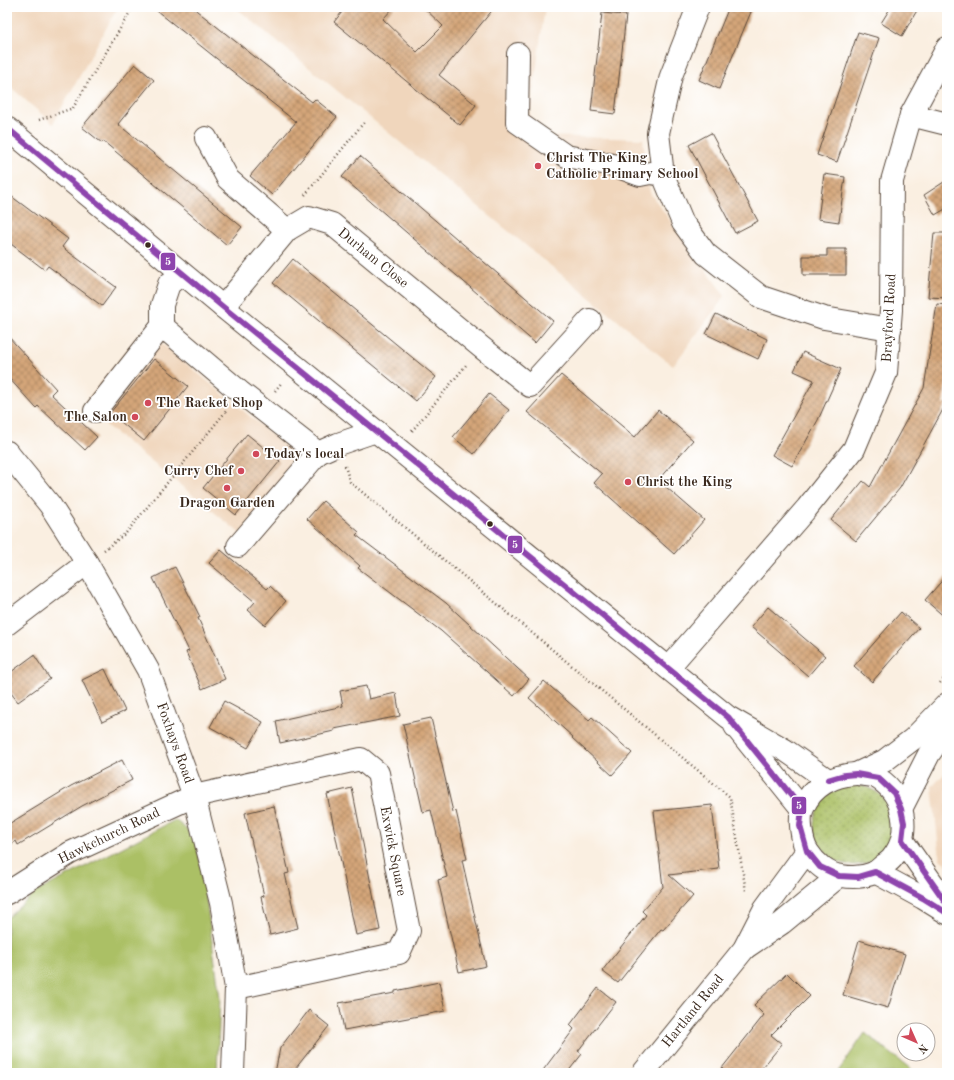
<svg xmlns="http://www.w3.org/2000/svg" width="954" height="1080" viewBox="0 0 954 1080" font-family="'Old Standard TT',serif">
	<style>
		.built { fill: #f0d6bc }
		.grass { fill: url(#grass-dots); stroke: #737542 }
		.park { fill: #abc065; stroke: #737542 }
		.building { fill: url(#building-cross-hatch) }
		.lines { fill: none; stroke-linecap: round; stroke-linejoin: round }
		.minor-casing { stroke: #58483b; stroke-width: 24 }
		.path { stroke: #58483b; stroke-width: 2.5; stroke-dasharray: 1 3; stroke-linecap: butt }
		.minor { stroke: #fff; stroke-width: 22 }
		.bus-1-casing { stroke: #fff; stroke-width: 9 }
		.bus-1 { stroke: #8e44ad; stroke-width: 6 }
		.poi-dot { fill: #d1495b; stroke: #fff; stroke-width: 1.5 }
		.bus-dot { fill: #3b2a1e; stroke: #fff; stroke-width: 1.5 }
		.labels { text-anchor: middle; dominant-baseline: central; stroke-width: 3.5; stroke-linejoin: round; paint-order: stroke }
		.poi-label { font-size: 14px; font-weight: bold; fill: #3b2a1e; stroke: #fff; text-anchor: start }
		.street-label { font-size: 14px; fill: #3b2a1e; stroke: #fff }
		.line-badge { stroke: #fff; stroke-width: 1.5 }
		.badge-label { font-size: 11px; text-anchor: middle; font-weight: bold; fill: #fff }
	</style>
	<defs>
		<pattern id="grass-dots" width="8" height="8" patternUnits="userSpaceOnUse"><rect width="8" height="8" fill="#abc065"/><path d="M2 2h.1M6 6h.1" fill="none" stroke="#8c9c53" stroke-width="1.8" stroke-linecap="round"/></pattern>
		<pattern id="building-cross-hatch" width="8" height="8" patternUnits="userSpaceOnUse"><rect width="8" height="8" fill="#d4a679"/><path d="M0 0l8 8M0 8l8-8" fill="none" stroke="#ad8763"/></pattern>
	</defs>
	<rect width="100%" height="100%" fill="#fff"/>
	<filter id="ink" filterUnits="userSpaceOnUse"><feTurbulence type="fractalNoise" baseFrequency=".025" numOctaves="2"/><feDisplacementMap in="SourceGraphic" scale="8" xChannelSelector="R" yChannelSelector="G"/><feConvolveMatrix kernelMatrix="1 2 1 2 8 2 1 2 1" color-interpolation-filters="sRGB"/></filter>
	<filter id="wash" filterUnits="userSpaceOnUse"><feTurbulence type="fractalNoise" baseFrequency=".012" numOctaves="4" result="noise"/><feDisplacementMap in="SourceGraphic" scale="16" xChannelSelector="R" yChannelSelector="G"/><feGaussianBlur stdDeviation="0.9" result="paint"/><feColorMatrix in="noise" values="0 0 0 0 0 0 0 0 0 0 0 0 0 0 0 0 0 1.4 0 .05"/><feComposite in="paint" operator="in"/></filter>
	<g filter="url(#wash)">
		<rect width="100%" height="100%" fill="#faefe1"/>
		<!-- built -->
		<g class="built">
			<path d="M 7,7 L 118,7 L 53,124 L 7,84 Z"/>
			<path d="M 235,7 L 545,7 L 529,120 L 545,136 L 643,139 L 650,193 L 725,296 L 673,366 Z"/>
			<path d="M 144,329 L 314,469 L 251,542 L 82,406 Z"/>
			<path d="M 947,771 L 947,865 L 940,859 L 932,787 Z"/>
		</g>
		<!-- grass -->
		<circle class="grass" cx="854" cy="825" r="40"/>
		<!-- park -->
		<g class="park">
			<path d="M 175,820 L 194,835 L 202,870 L 220,998 L 217,1073 L 7,1073 L 7,918 L 36,892 Z"/>
			<path d="M 865,1033 L 916,1073 L 837,1073 Z"/>
		</g>
		<g id="blocks">
			<!-- building -->
			<g class="building">
				<path d="M 152,7 L 192,7 L 312,102 L 315,99 L 337,117 L 272,195 L 250,176 L 296,122 Z"/>
				<path d="M 346,7 L 394,7 L 383,19 L 417,52 L 443,26 L 423,7 L 495,7 L 439,75 L 476,105 L 460,125 L 334,22 Z"/>
				<path d="M 729,7 L 753,7 L 719,89 L 699,80 Z"/>
				<path d="M 891,7 L 919,7 L 902,36 L 881,23 Z"/>
				<path d="M 602,13 L 626,15 L 615,114 L 591,111 Z"/>
				<path d="M 858,32 L 879,38 L 837,162 L 817,155 Z"/>
				<path d="M 135,64 L 154,80 L 118,124 L 242,227 L 227,245 L 103,141 L 102,143 L 82,127 Z"/>
				<path d="M 711,133 L 758,221 L 735,233 L 689,145 Z"/>
				<path d="M 360,156 L 553,321 L 535,343 L 342,177 Z"/>
				<path d="M 824,174 L 845,177 L 839,222 L 818,219 Z"/>
				<path d="M 947,180 L 947,208 L 935,215 L 924,195 Z"/>
				<path d="M 7,193 L 68,239 L 62,247 L 116,287 L 102,306 L 48,266 L 45,270 L 7,241 Z"/>
				<path d="M 934,233 L 947,233 L 947,298 L 928,297 Z"/>
				<path d="M 827,249 L 846,249 L 846,275 L 803,275 L 803,256 L 827,256 Z"/>
				<path d="M 293,259 L 436,377 L 416,401 L 273,283 Z"/>
				<path d="M 937,304 L 947,305 L 947,380 L 943,403 L 946,404 L 900,488 L 856,541 L 831,520 L 863,481 L 870,487 L 924,388 Z"/>
				<path d="M 716,314 L 767,339 L 758,359 L 706,334 Z"/>
				<path d="M 7,335 L 56,389 L 51,394 L 97,437 L 85,450 L 38,406 L 36,408 L 7,376 Z"/>
				<path d="M 803,352 L 841,369 L 818,420 L 792,466 L 772,455 L 814,380 L 794,371 Z"/>
				<path d="M 154,359 L 188,386 L 144,441 L 110,413 Z"/>
				<path d="M 561,375 L 635,437 L 658,410 L 693,440 L 658,480 L 704,520 L 674,554 L 594,483 L 602,474 L 527,412 Z"/>
				<path d="M 489,394 L 509,410 L 474,454 L 453,437 Z"/>
				<path d="M 247,434 L 280,461 L 236,515 L 203,488 Z"/>
				<path d="M 323,501 L 359,532 L 356,535 L 446,603 L 529,679 L 514,696 L 441,631 L 358,568 L 360,566 L 307,519 Z"/>
				<path d="M 221,550 L 267,589 L 270,586 L 286,601 L 265,625 L 248,610 L 255,602 L 209,563 Z"/>
				<path d="M 175,567 L 200,617 L 198,618 L 225,679 L 202,689 L 186,652 L 189,651 L 153,578 Z"/>
				<path d="M 947,575 L 947,619 L 925,600 Z"/>
				<path d="M 768,607 L 825,656 L 808,676 L 751,627 Z"/>
				<path d="M 901,612 L 919,628 L 872,682 L 854,666 Z"/>
				<path d="M 34,655 L 50,679 L 18,702 L 7,688 L 7,675 Z"/>
				<path d="M 105,669 L 125,711 L 102,722 L 82,680 Z"/>
				<path d="M 544,681 L 589,720 L 592,717 L 632,753 L 612,775 L 572,738 L 573,737 L 529,698 Z"/>
				<path d="M 366,686 L 369,699 L 396,693 L 400,716 L 334,729 L 334,731 L 280,743 L 276,721 L 343,706 L 340,691 Z"/>
				<path d="M 224,701 L 263,722 L 248,748 L 210,727 Z"/>
				<path d="M 431,718 L 453,812 L 456,811 L 467,859 L 462,860 L 486,966 L 459,972 L 438,880 L 447,877 L 431,810 L 423,812 L 403,724 Z"/>
				<path d="M 122,760 L 132,780 L 82,806 L 18,845 L 16,841 L 7,848 L 7,825 L 71,786 Z"/>
				<path d="M 352,788 L 380,930 L 356,935 L 327,794 Z"/>
				<path d="M 712,805 L 719,869 L 669,875 L 693,896 L 663,930 L 661,929 L 618,983 L 602,971 L 646,915 L 642,911 L 663,887 L 654,811 Z"/>
				<path d="M 274,806 L 289,873 L 285,874 L 298,928 L 270,935 L 261,897 L 264,896 L 245,813 Z"/>
				<path d="M 859,940 L 905,954 L 888,1008 L 843,995 Z"/>
				<path d="M 787,973 L 810,996 L 771,1035 L 782,1044 L 758,1073 L 718,1073 L 764,1015 L 754,1005 Z"/>
				<path d="M 439,982 L 445,1011 L 344,1030 L 339,1003 L 395,993 L 395,991 Z"/>
				<path d="M 598,988 L 616,1002 L 578,1051 L 582,1054 L 567,1073 L 541,1073 L 574,1029 L 570,1025 Z"/>
				<path d="M 309,1010 L 329,1026 L 292,1073 L 275,1073 L 280,1048 Z"/>
			</g>
		</g>
	</g>
	<g filter="url(#ink)">
		<use href="#blocks" fill-opacity="0" stroke="#58483b" stroke-width="1"/>
		<g class="lines">
			<defs>
				<g id="minor">
					<path d="M 698,7 L 671,76 L 658,133 L 663,175 L 683,223 L 706,254 L 761,297 L 824,318 L 890,329"/>
					<path d="M 518,54 L 517,122 L 566,156 L 613,165 L 640,175 L 650,173 L 663,175"/>
					<path d="M 911,115 L 947,124"/>
					<path d="M 7,128 L 223,307 L 728,717 L 785,750 L 828,780"/>
					<path d="M 206,138 L 228,179 L 287,230"/>
					<path d="M 223,307 L 287,230 L 309,217 L 332,224 L 481,347 L 530,386 L 590,320"/>
					<path d="M 162,326 L 240,392 L 318,453 L 338,444 L 376,431"/>
					<path d="M 95,411 L 162,326 L 162,305 L 169,284 L 182,274"/>
					<path d="M 7,452 L 50,505 L 87,563 L 148,670 L 194,796 L 221,903 L 236,988 L 233,1073"/>
					<path d="M 238,546 L 318,453"/>
					<path d="M 7,624 L 87,563"/>
					<path d="M 668,668 L 807,508 L 854,449 L 886,373 L 891,310 L 892,181 L 911,115 L 947,48"/>
					<path d="M 735,726 L 802,809"/>
					<path d="M 856,774 C 862,775 874,775 879,779 C 904,795 912,833 893,857 C 891,860 887,863 884,865 C 881,867 878,871 874,873 C 864,877 853,878 842,876 C 828,875 815,863 808,852 C 802,843 798,818 803,808 C 812,786 833,775 856,774 Z"/>
					<path d="M 856,774 L 884,761 L 913,739 L 947,704"/>
					<path d="M 901,809 L 929,754 L 947,728"/>
					<path d="M 902,840 L 947,904"/>
					<path d="M 875,872 L 923,898 L 947,913"/>
					<path d="M 7,893 L 70,853 L 194,796 L 361,759 L 378,773 L 409,931 L 399,953 L 236,988"/>
					<path d="M 745,948 L 782,923 L 839,876"/>
					<path d="M 643,1073 L 744,949 L 765,908 L 807,851"/>
				</g>
			</defs>
			<!-- minor casing -->
			<use href="#minor" class="minor-casing"/>
			<!-- path -->
			<g class="path">
				<path d="M 39,120 L 73,108 L 133,7"/>
				<path d="M 305,195 L 365,121"/>
				<path d="M 275,391 L 282,382"/>
				<path d="M 412,431 L 467,364"/>
				<path d="M 345,466 L 350,482 L 730,797 L 746,891"/>
				<path d="M 104,550 L 126,533 L 227,410"/>
				<path d="M 940,683 L 947,675"/>
			</g>
			<!-- minor -->
			<use href="#minor" class="minor"/>
			<defs>
				<g id="bus-1">
					<path d="M 7,128 L 223,307 L 728,717 L 802,809 L 800,826 L 807,851 L 820,867 L 839,876 L 858,877 L 875,872 L 923,898 L 947,913"/>
					<path d="M 828,780 L 845,775 L 856,774 L 878,778 L 894,793 L 901,809 L 904,823 L 902,840 L 947,904"/>
				</g>
			</defs>
			<!-- bus-1 casing -->
			<use href="#bus-1" class="bus-1-casing"/>
			<!-- bus-1 -->
			<use href="#bus-1" class="bus-1"/>
		</g>
	</g>
	<!-- markers -->
	<g class="poi-dot">
		<circle cx="538" cy="166" r="4"/>
		<circle cx="148" cy="403" r="4"/>
		<circle cx="135" cy="417" r="4"/>
		<circle cx="256" cy="454" r="4"/>
		<circle cx="241" cy="471" r="4"/>
		<circle cx="628" cy="482" r="4"/>
		<circle cx="227" cy="488" r="4"/>
	</g>
	<g class="bus-dot">
		<circle cx="148" cy="245" r="3.5"/>
		<circle cx="490" cy="524" r="3.5"/>
	</g>
	<g class="labels">
		<!-- poi labels -->
		<g class="poi-label">
			<text x="546" y="158">Christ The King<tspan x="546" dy="16">Catholic Primary School</tspan></text>
			<text x="156" y="403">The Racket Shop</text>
			<text x="127" y="417" text-anchor="end">The Salon</text>
			<text x="264" y="454">Today's local</text>
			<text x="233" y="471" text-anchor="end">Curry Chef</text>
			<text x="636" y="482">Christ the King</text>
			<text x="227" y="503" text-anchor="middle">Dragon Garden</text>
		</g>
		<!-- street labels -->
		<g class="street-label">
			<text transform="translate(373 258) rotate(39)">Durham Close</text>
			<text transform="translate(889 318) rotate(-87)">Brayford Road</text>
			<text transform="translate(175 743) rotate(70)">Foxhays Road</text>
			<text transform="translate(109 836) rotate(-26)">Hawkchurch Road</text>
			<text transform="translate(393 851) rotate(79)">Exwick Square</text>
			<text transform="translate(693 1011) rotate(-51)">Hartland Road</text>
		</g>
	</g>
	<g class="line-badge">
		<rect x="160" y="252" width="16" height="19" rx="4" fill="#8e44ad"/>
		<rect x="507" y="535" width="16" height="19" rx="4" fill="#8e44ad"/>
		<rect x="791" y="796" width="16" height="19" rx="4" fill="#8e44ad"/>
	</g>
	<g class="badge-label">
		<text x="168" y="265">5</text>
		<text x="515" y="548">5</text>
		<text x="799" y="809">5</text>
	</g>
	<!-- margin -->
	<rect width="954" height="1080" fill="none" stroke="#fff" stroke-width="24"/>
	<!-- north arrow -->
	<g transform="translate(916 1042) rotate(135)"><circle r="19" fill="#ffffff" stroke="#b1aaa5"/>
	<path d="M0-3L7 15L0 10L-7 15Z" fill="#d1495b"/>
	<text y="-6" font-size="11" font-weight="bold" text-anchor="middle" fill="#3b2a1e">N</text>
	</g>
</svg>
